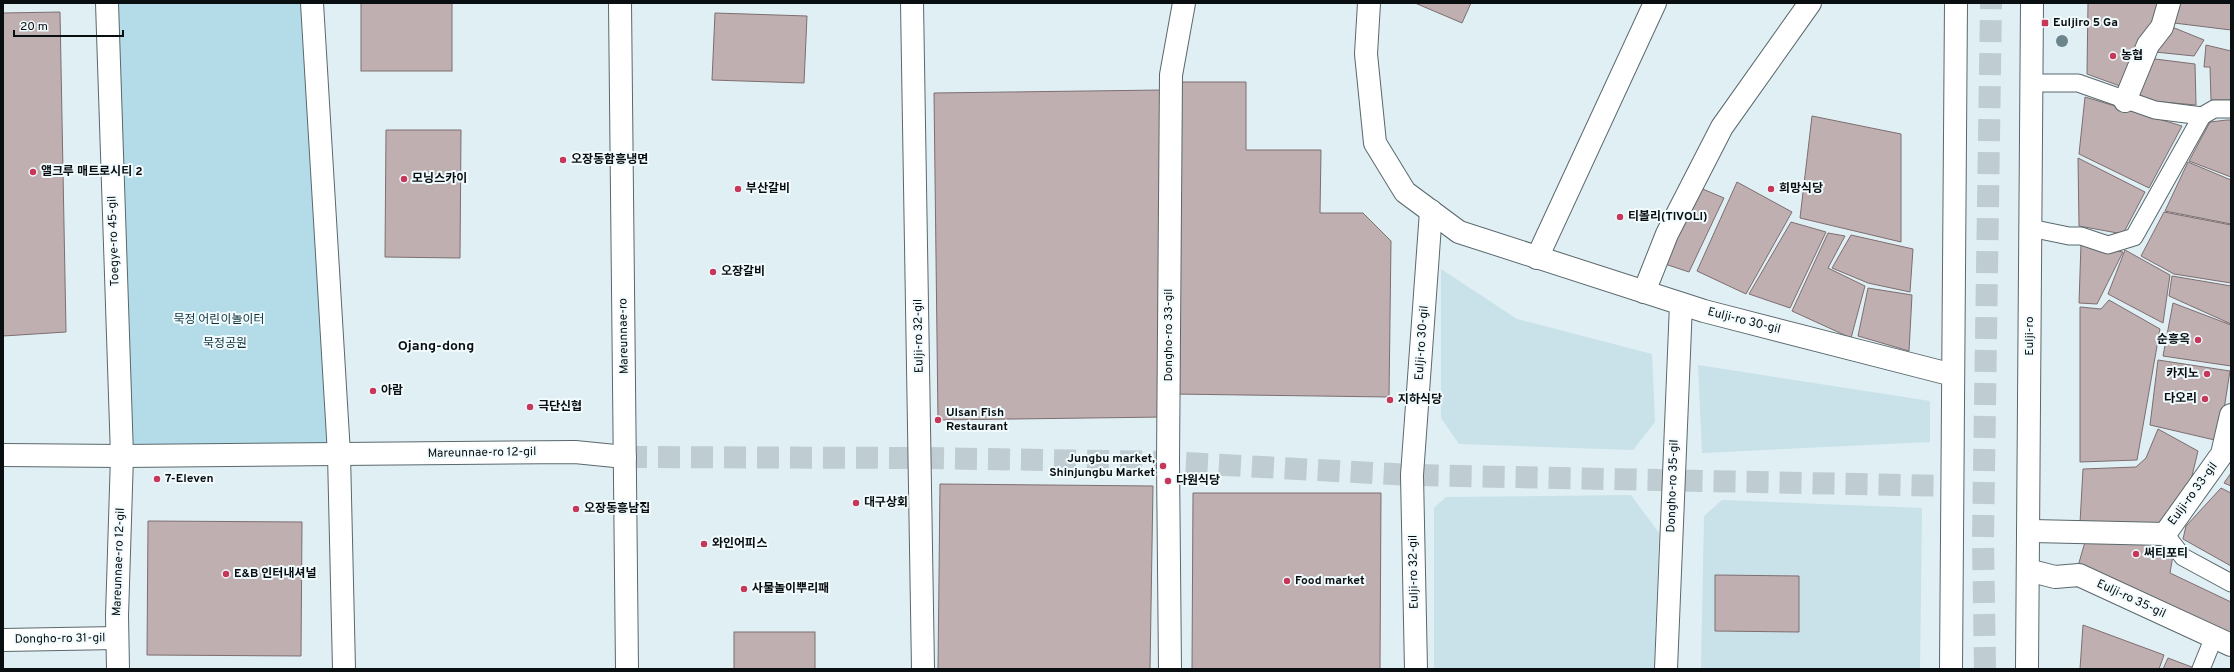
<svg xmlns="http://www.w3.org/2000/svg" width="2234" height="672" viewBox="0 0 2234 672" font-family="Overpass,'Noto Sans KR',sans-serif">
	<style>
		.built { fill: #c9e1e8 }
		.green { fill: #b3dce8 }
		.building { fill: #bfafb0; stroke: #7d6e70 }
		.lines { fill: none; stroke-linecap: round; stroke-linejoin: round }
		.street-tunnel { stroke: #bfcdd2; stroke-width: 22; stroke-dasharray: 22 11; stroke-linecap: butt }
		.lane-casing { stroke: #5a686c; stroke-width: 19 }
		.street-casing { stroke: #5a686c; stroke-width: 24 }
		.secondary-casing { stroke: #5a686c; stroke-width: 24 }
		.primary-casing { stroke: #5a686c; stroke-width: 24 }
		.lane { stroke: #fff; stroke-width: 17 }
		.street { stroke: #fff; stroke-width: 22 }
		.secondary { stroke: #fff; stroke-width: 22 }
		.primary { stroke: #fff; stroke-width: 22 }
		.tree { fill: #6c858d }
		.poi-dot { fill: #c63759; stroke: #f1fbfe; stroke-width: 1.5 }
		.labels { text-anchor: middle; dominant-baseline: central; stroke-width: 4; stroke-linejoin: round; paint-order: stroke }
		.poi-label { font-size: 12px; font-weight: bold; fill: #090e10; stroke: #f1fbfe; text-anchor: start }
		.street-label { font-size: 12px; fill: #090e10; stroke: #f1fbfe }
		.park-label { font-size: 12px; fill: #0d2f38; stroke: #f1fbfe }
		.quarter-label { font-size: 14px; font-weight: bold; fill: #090e10; stroke: #f1fbfe }
	</style>
	<rect width="100%" height="100%" fill="#dfeff4"/>
	<!-- built -->
	<g class="built">
		<path d="M 1441,269 L 1517,319 L 1652,354 L 1655,422 L 1633,450 L 1459,444 L 1441,418 Z"/>
		<path d="M 1698,365 L 1930,401 L 1930,442 L 1702,453 Z"/>
		<path d="M 1631,495 L 1659,533 L 1654,669 L 1434,669 L 1434,508 L 1446,497 Z"/>
		<path d="M 1722,500 L 1922,508 L 1920,669 L 1701,669 L 1704,516 Z"/>
	</g>
	<!-- green -->
	<path class="green" d="M 117,3 L 301,3 L 328,447 L 132,447 Z"/>
	<!-- building -->
	<g class="building">
		<rect x="361" y="3" width="91" height="68"/>
		<path d="M 1415,3 L 1471,3 L 1462,23 Z"/>
		<path d="M 2088,3 L 2159,3 L 2128,89 L 2087,74 Z"/>
		<path d="M 2180,3 L 2231,3 L 2231,30 L 2174,23 Z"/>
		<path d="M 60,12 L 66,332 L 3,336 L 3,13 Z"/>
		<path d="M 715,13 L 807,16 L 804,83 L 712,80 Z"/>
		<path d="M 2172,27 L 2204,40 L 2194,56 L 2155,52 Z"/>
		<path d="M 2206,45 L 2231,51 L 2231,100 L 2211,100 L 2210,67 L 2204,67 Z"/>
		<path d="M 2147,58 L 2195,64 L 2196,105 L 2151,101 L 2133,91 Z"/>
		<path d="M 1176,82 L 1246,82 L 1246,150 L 1321,150 L 1320,213 L 1363,213 L 1391,241 L 1389,397 L 1173,394 Z"/>
		<path d="M 1163,90 L 1164,417 L 938,420 L 934,93 Z"/>
		<path d="M 2085,97 L 2182,126 L 2149,188 L 2079,154 Z"/>
		<path d="M 1812,116 L 1901,134 L 1901,242 L 1800,218 Z"/>
		<path d="M 2227,120 L 2231,120 L 2231,177 L 2189,161 L 2210,122 Z"/>
		<path d="M 386,130 L 461,130 L 460,258 L 385,257 Z"/>
		<path d="M 2078,158 L 2145,192 L 2123,234 L 2079,226 Z"/>
		<path d="M 2188,162 L 2231,180 L 2231,224 L 2165,211 Z"/>
		<path d="M 1737,182 L 1792,212 L 1746,294 L 1697,271 Z"/>
		<path d="M 1698,187 L 1724,198 L 1689,272 L 1662,263 Z"/>
		<path d="M 2164,212 L 2231,225 L 2231,283 L 2174,274 L 2141,256 Z"/>
		<path d="M 1791,222 L 1826,232 L 1790,308 L 1749,294 Z"/>
		<path d="M 1828,233 L 1845,236 L 1828,268 L 1865,286 L 1851,338 L 1792,311 Z"/>
		<path d="M 1851,235 L 1913,249 L 1910,292 L 1868,283 L 1832,268 Z"/>
		<path d="M 2081,244 L 2123,252 L 2097,304 L 2079,303 Z"/>
		<path d="M 2125,250 L 2170,275 L 2163,323 L 2108,294 Z"/>
		<path d="M 2172,276 L 2231,286 L 2231,324 L 2169,296 Z"/>
		<path d="M 1868,288 L 1912,295 L 1909,351 L 1858,336 Z"/>
		<path d="M 2109,300 L 2160,329 L 2137,460 L 2080,462 L 2080,307 L 2101,309 Z"/>
		<path d="M 2173,303 L 2231,325 L 2231,366 L 2163,356 Z"/>
		<path d="M 2158,360 L 2230,371 L 2219,441 L 2150,425 Z"/>
		<path d="M 2158,429 L 2198,451 L 2191,480 L 2163,523 L 2080,523 L 2083,469 L 2136,467 L 2146,458 Z"/>
		<path d="M 2231,473 L 2231,486 L 2224,483 Z"/>
		<path d="M 940,484 L 1153,486 L 1150,669 L 938,669 Z"/>
		<path d="M 2221,488 L 2231,493 L 2231,566 L 2183,539 L 2186,526 Z"/>
		<path d="M 1193,493 L 1381,493 L 1380,669 L 1192,669 Z"/>
		<path d="M 148,521 L 302,522 L 301,656 L 147,655 Z"/>
		<path d="M 2085,542 L 2156,543 L 2173,555 L 2170,573 L 2231,602 L 2231,636 L 2078,566 Z"/>
		<path d="M 1715,575 L 1799,576 L 1799,632 L 1715,631 Z"/>
		<path d="M 2083,625 L 2164,655 L 2159,669 L 2080,669 Z"/>
		<rect x="734" y="632" width="81" height="37"/>
		<path d="M 2168,658 L 2197,669 L 2163,669 Z"/>
	</g>
	<g class="lines">
		<!-- street-tunnel -->
		<g class="street-tunnel">
			<path d="M 625,457 L 921,458 L 1168,462 L 1412,475 L 1952,486"/>
			<path d="M 1985,669 L 1983,538 L 1991,3"/>
		</g>
		<defs>
			<g id="lane">
				<path d="M 2031,83 L 2078,83 L 2155,110 L 2202,116 L 2214,109 L 2231,109"/>
				<path d="M 2030,228 L 2069,236 L 2081,236 L 2108,245 L 2134,237 L 2202,116"/>
				<path d="M 2165,534 L 2183,557 L 2231,583"/>
				<path d="M 2201,669 L 2214,637"/>
			</g>
			<g id="street">
				<path d="M 107,3 L 122,456 L 117,616 L 118,669"/>
				<path d="M 312,3 L 339,454 L 344,669"/>
				<path d="M 912,3 L 923,669"/>
				<path d="M 1369,3 L 1366,54 L 1375,143 L 1405,192 L 1459,232 L 1704,311 L 1953,375"/>
				<path d="M 2125,101 L 2148,45 L 2162,27 L 2169,3"/>
				<path d="M 1537,258 L 1655,3"/>
				<path d="M 1644,292 L 1667,234 L 1722,127 L 1810,3"/>
				<path d="M 3,455 L 122,456 L 575,452 L 625,457"/>
				<path d="M 2028,531 L 2165,534 L 2222,454 L 2231,415"/>
				<path d="M 2028,570 L 2055,577 L 2079,575 L 2231,645"/>
				<path d="M 3,640 L 117,638"/>
				<path d="M 1170,669 L 1168,462 L 1171,75 L 1184,3"/>
				<path d="M 1416,669 L 1412,475 L 1431,211"/>
				<path d="M 1666,669 L 1681,304"/>
			</g>
			<path id="secondary" d="M 620,3 L 627,669"/>
			<g id="primary">
				<path d="M 1951,669 L 1956,3"/>
				<path d="M 2027,669 L 2032,3"/>
			</g>
		</defs>
		<!-- lane casing -->
		<use href="#lane" class="lane-casing"/>
		<!-- street casing -->
		<use href="#street" class="street-casing"/>
		<!-- secondary casing -->
		<use href="#secondary" class="secondary-casing"/>
		<!-- primary casing -->
		<use href="#primary" class="primary-casing"/>
		<!-- lane -->
		<use href="#lane" class="lane"/>
		<!-- street -->
		<use href="#street" class="street"/>
		<!-- secondary -->
		<use href="#secondary" class="secondary"/>
		<!-- primary -->
		<use href="#primary" class="primary"/>
	</g>
	<!-- trees -->
	<circle class="tree" cx="2062" cy="41" r="6"/>
	<!-- markers -->
	<g class="poi-dot">
		<rect x="2041" y="19" width="8" height="8" rx="2"/>
		<circle cx="2113" cy="56" r="4"/>
		<circle cx="563" cy="160" r="4"/>
		<circle cx="33" cy="172" r="4"/>
		<circle cx="404" cy="179" r="4"/>
		<circle cx="738" cy="189" r="4"/>
		<circle cx="1771" cy="189" r="4"/>
		<circle cx="1620" cy="217" r="4"/>
		<circle cx="713" cy="272" r="4"/>
		<circle cx="2198" cy="340" r="4"/>
		<circle cx="2207" cy="374" r="4"/>
		<circle cx="373" cy="391" r="4"/>
		<circle cx="2205" cy="399" r="4"/>
		<circle cx="1390" cy="400" r="4"/>
		<circle cx="530" cy="407" r="4"/>
		<circle cx="938" cy="420" r="4"/>
		<circle cx="1163" cy="466" r="4"/>
		<circle cx="157" cy="479" r="4"/>
		<circle cx="1168" cy="481" r="4"/>
		<circle cx="856" cy="503" r="4"/>
		<circle cx="576" cy="509" r="4"/>
		<circle cx="704" cy="544" r="4"/>
		<circle cx="2136" cy="554" r="4"/>
		<circle cx="226" cy="574" r="4"/>
		<circle cx="1287" cy="581" r="4"/>
		<circle cx="744" cy="589" r="4"/>
	</g>
	<g class="labels">
		<!-- poi labels -->
		<g class="poi-label">
			<text x="2053" y="23">Euljiro 5 Ga</text>
			<text x="2121" y="56">농협</text>
			<text x="571" y="160">오장동함흥냉면</text>
			<text x="41" y="172">앨크루 매트로시티 2</text>
			<text x="412" y="179">모닝스카이</text>
			<text x="746" y="189">부산갈비</text>
			<text x="1779" y="189">희망식당</text>
			<text x="1628" y="217">티볼리(TIVOLI)</text>
			<text x="721" y="272">오장갈비</text>
			<text x="2190" y="340" text-anchor="end">순흥옥</text>
			<text x="2199" y="374" text-anchor="end">카지노</text>
			<text x="381" y="391">아람</text>
			<text x="2197" y="399" text-anchor="end">다오리</text>
			<text x="1398" y="400">지하식당</text>
			<text x="538" y="407">극단신협</text>
			<text x="946" y="413">Ulsan Fish<tspan x="946" dy="14">Restaurant</tspan></text>
			<text x="1155" y="459" text-anchor="end">Jungbu market,<tspan x="1155" dy="14">Shinjungbu Market</tspan></text>
			<text x="165" y="479">7-Eleven</text>
			<text x="1176" y="481">다원식당</text>
			<text x="864" y="503">대구상회</text>
			<text x="584" y="509">오장동흥남집</text>
			<text x="712" y="544">와인어피스</text>
			<text x="2144" y="554">써티포티</text>
			<text x="234" y="574">E&amp;B 인터내셔널</text>
			<text x="1295" y="581">Food market</text>
			<text x="752" y="589">사물놀이뿌리패</text>
		</g>
		<!-- street labels -->
		<g class="street-label">
			<text transform="translate(114 241) rotate(-92)">Toegye-ro 45-gil</text>
			<text transform="translate(1744 321) rotate(14)">Eulji-ro 30-gil</text>
			<text transform="translate(1169 335) rotate(-90)">Dongho-ro 33-gil</text>
			<text transform="translate(624 336) rotate(-91)">Mareunnae-ro</text>
			<text transform="translate(919 336) rotate(-91)">Eulji-ro 32-gil</text>
			<text transform="translate(2030 336) rotate(-90)">Eulji-ro</text>
			<text transform="translate(1422 343) rotate(-86)">Eulji-ro 30-gil</text>
			<text transform="translate(482 453) rotate(-1)">Mareunnae-ro 12-gil</text>
			<text transform="translate(1673 486) rotate(-88)">Dongho-ro 35-gil</text>
			<text transform="translate(2193 494) rotate(-54)">Eulji-ro 33-gil</text>
			<text transform="translate(119 562) rotate(-88)">Mareunnae-ro 12-gil</text>
			<text transform="translate(1414 572) rotate(-91)">Eulji-ro 32-gil</text>
			<text transform="translate(2131 599) rotate(25)">Eulji-ro 35-gil</text>
			<text transform="translate(60 639) rotate(-1)">Dongho-ro 31-gil</text>
		</g>
		<!-- park labels -->
		<g class="park-label">
			<text x="219" y="320">묵정 어린이놀이터</text>
			<text x="225" y="344">묵정공원</text>
		</g>
		<!-- quarter labels -->
		<g class="quarter-label">
			<text x="436" y="346">Ojang-dong</text>
		</g>
	</g>
	<!-- border -->
	<rect width="2234" height="672" fill="none" stroke="#090e10" stroke-width="8"/>
	<!-- scale -->
	<path d="M14 30v6h109v-6" fill="none" stroke="#090e10" stroke-width="2"/>
	<text x="20" y="30" font-size="12" fill="#090e10" stroke="#f1fbfe" stroke-width="3" paint-order="stroke">20 m</text>
</svg>
